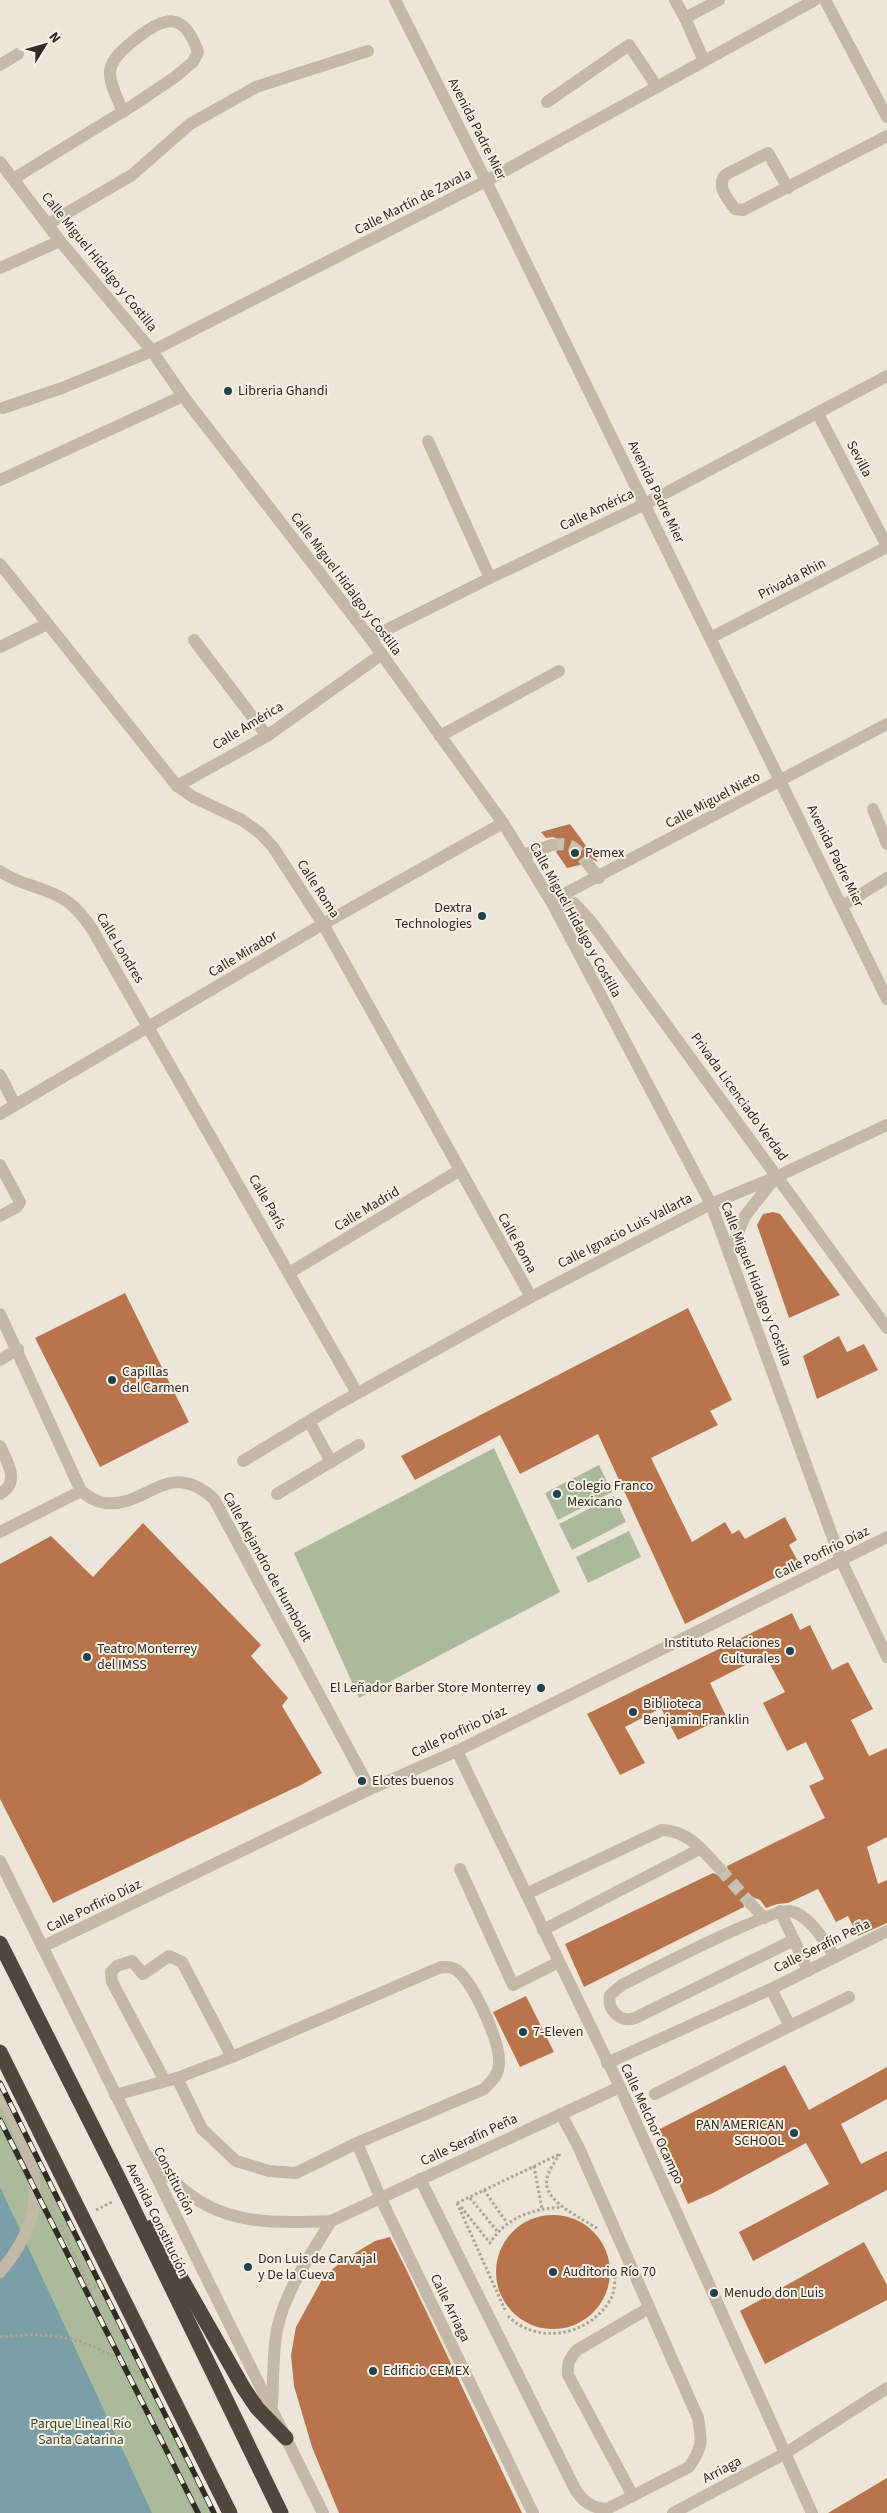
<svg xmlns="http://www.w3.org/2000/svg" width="887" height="2513" viewBox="0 0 887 2513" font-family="'Source Sans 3',sans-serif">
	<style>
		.green { fill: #abba9a }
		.water { fill: #7b9fa7 }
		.building { fill: #b8754c }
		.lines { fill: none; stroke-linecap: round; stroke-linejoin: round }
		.minor-tunnel { stroke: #c7c1b4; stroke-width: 12; stroke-dasharray: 12 6; stroke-linecap: butt }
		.path { stroke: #afa290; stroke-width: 3; stroke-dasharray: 2.5 2.5; stroke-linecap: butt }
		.minor { stroke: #c4b8a6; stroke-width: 12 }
		.highway { stroke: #51463e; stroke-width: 15 }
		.rail-casing { stroke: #312b26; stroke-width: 5.5 }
		.rail { stroke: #f6f0e4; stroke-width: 4; stroke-dasharray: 11; stroke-linecap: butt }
		.poi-dot { fill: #20444d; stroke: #f6f0e4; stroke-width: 2 }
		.labels { text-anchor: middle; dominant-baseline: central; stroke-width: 4; stroke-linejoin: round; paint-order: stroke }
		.street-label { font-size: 14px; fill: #312b26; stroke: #f6f0e4 }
		.poi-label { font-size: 14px; fill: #312b26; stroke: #f6f0e4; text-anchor: start }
		.park-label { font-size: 14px; fill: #3c4c2d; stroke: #f6f0e4 }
	</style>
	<rect width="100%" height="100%" fill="#ede6d8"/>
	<!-- green -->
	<g class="green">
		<path d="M 494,1448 L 560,1592 L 359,1698 L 294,1553 Z"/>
		<path d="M 599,1465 L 612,1492 L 558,1520 L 545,1493 Z"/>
		<path d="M 614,1496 L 626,1522 L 572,1550 L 559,1524 Z"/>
		<path d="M 629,1531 L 641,1557 L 588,1583 L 576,1557 Z"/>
		<path d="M 0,2089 L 211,2513 L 0,2513 Z"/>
	</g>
	<!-- water -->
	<path class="water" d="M 0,2187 L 152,2513 L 0,2513 Z"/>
	<!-- building -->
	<g class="building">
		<path d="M 570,824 L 598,862 L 586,856 L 581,861 L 580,865 L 567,868 L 556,852 L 560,846 L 558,839 L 553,837 L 546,838 L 541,832 Z"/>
		<path d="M 773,1212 L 780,1214 L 840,1295 L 789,1318 L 757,1225 L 763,1214 Z"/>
		<path d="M 125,1293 L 189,1422 L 100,1467 L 35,1338 Z"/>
		<path d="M 688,1308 L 732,1400 L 710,1411 L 718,1425 L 651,1458 L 692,1542 L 725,1522 L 732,1534 L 739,1530 L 745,1539 L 785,1517 L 797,1540 L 789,1545 L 800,1565 L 685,1624 L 598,1434 L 520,1474 L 500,1435 L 415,1480 L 401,1456 Z"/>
		<path d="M 839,1336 L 847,1352 L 864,1344 L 878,1370 L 817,1399 L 803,1356 Z"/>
		<path d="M 143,1523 L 261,1645 L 251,1656 L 288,1698 L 282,1706 L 322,1773 L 303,1784 L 53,1903 L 0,1799 L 0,1564 L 51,1536 L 93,1577 Z"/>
		<path d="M 792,1613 L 800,1630 L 810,1625 L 832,1670 L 848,1662 L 873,1709 L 851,1720 L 869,1756 L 887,1748 L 887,1837 L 867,1847 L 878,1884 L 887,1880 L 887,1923 L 858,1936 L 848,1916 L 836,1922 L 818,1889 L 788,1903 L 777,1904 L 766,1908 L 760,1900 L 750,1896 L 743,1901 L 744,1907 L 584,1987 L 565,1944 L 713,1873 L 722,1877 L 728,1872 L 727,1866 L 825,1818 L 809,1786 L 824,1779 L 806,1742 L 787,1751 L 763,1703 L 785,1692 L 765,1655 L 710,1683 L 726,1716 L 678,1740 L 661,1708 L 625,1727 L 645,1763 L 620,1775 L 587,1714 Z"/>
		<path d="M 526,1996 L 554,2052 L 520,2067 L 493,2012 Z"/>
		<path d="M 785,2065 L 809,2110 L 887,2067 L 887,2099 L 841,2124 L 861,2164 L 887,2151 L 887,2190 L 753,2261 L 739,2232 L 829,2184 L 806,2143 L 713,2193 L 688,2204 L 656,2131 Z"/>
		<circle cx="553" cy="2272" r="57"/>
		<path d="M 390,2237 L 407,2271 L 522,2513 L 339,2513 L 312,2447 L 294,2386 L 291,2355 L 296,2327 L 324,2276 L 345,2259 L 375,2241 Z"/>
		<path d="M 864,2242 L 887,2285 L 887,2300 L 765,2364 L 740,2311 Z"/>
		<path d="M 887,2478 L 887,2513 L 828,2513 Z"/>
	</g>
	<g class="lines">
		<!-- minor-tunnel -->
		<g class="minor-tunnel">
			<path d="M 552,845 C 574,842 575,848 588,864"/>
			<path d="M 720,1869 L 751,1904"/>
		</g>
		<!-- path -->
		<g class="path">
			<path d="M 560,2154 C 556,2160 550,2168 548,2175 C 538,2200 581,2217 598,2229"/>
			<path d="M 534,2166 L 542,2209"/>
			<path d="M 484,2190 L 507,2223"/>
			<path d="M 470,2198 L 498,2232"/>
			<path d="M 457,2203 L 505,2310"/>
			<path d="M 457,2203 L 560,2154"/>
			<path d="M 461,2207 L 490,2243 C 507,2217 532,2209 562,2207"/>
			<path d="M 96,2210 L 112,2202"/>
			<path d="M 68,2224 L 61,2227 L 91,2289 L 98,2285"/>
			<path d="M 508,2316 C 537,2345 587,2336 609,2302 C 615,2293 615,2282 615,2272"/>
			<path d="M 0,2337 C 60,2330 94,2340 142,2376"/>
		</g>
		<!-- minor -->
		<g class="minor">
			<path d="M 395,0 L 486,181 L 887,999"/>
			<path d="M 675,0 L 685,18"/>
			<path d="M 825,0 L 887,117"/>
			<path d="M 704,61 L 685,18 L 719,0"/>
			<path d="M 0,65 L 18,54"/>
			<path d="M 547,102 L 629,45 L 657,87"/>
			<path d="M 0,162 L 60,241 L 152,351 L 183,396 L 370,638 L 503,823 L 551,901 L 711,1204 L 841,1560 L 887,1657"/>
			<path d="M 13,179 L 132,106 L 175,77 L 193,62 L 198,52 C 184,11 165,16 137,38 C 127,46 112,57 110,71 C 109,84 118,99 123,112"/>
			<path d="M 788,188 L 768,153 L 725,175 C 716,187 728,199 735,209 L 743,210 L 887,136"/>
			<path d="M 48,224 L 132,175 L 190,124 L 256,87 L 368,51"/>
			<path d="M 0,268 L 60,241"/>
			<path d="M 3,408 L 62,388 L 152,351 L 486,181 L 815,0"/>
			<path d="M 818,414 L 887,546"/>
			<path d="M 428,441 L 490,578"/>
			<path d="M 0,480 L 183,396"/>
			<path d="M 0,564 L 177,786 L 193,797 L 242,820 L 260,833 L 273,847 L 323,924 L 531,1297"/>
			<path d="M 370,638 L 490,578 L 645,504 L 887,376"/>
			<path d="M 710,638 L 887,547"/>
			<path d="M 194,640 L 267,736"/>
			<path d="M 0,647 L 47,624"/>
			<path d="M 440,736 L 559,671"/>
			<path d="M 177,786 L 267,736 L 382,654"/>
			<path d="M 873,809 L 887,844"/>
			<path d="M 523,855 L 552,845"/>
			<path d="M 588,864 L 599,878"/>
			<path d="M 0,871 C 18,884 39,886 58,896 C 73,903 83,916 92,929 L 357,1393"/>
			<path d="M 551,901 L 887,724"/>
			<path d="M 554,906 L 574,903 L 590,920 L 887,1328"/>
			<path d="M 842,906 L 887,878"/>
			<path d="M 0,1075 L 15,1105"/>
			<path d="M 0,1114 L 323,924 L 503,823"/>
			<path d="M 0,1216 L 17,1207 L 20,1202 L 0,1165"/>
			<path d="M 729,1254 L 745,1216 L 774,1179"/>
			<path d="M 289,1273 L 460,1170"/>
			<path d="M 0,1314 L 81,1491 C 88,1496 95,1502 105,1503 C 147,1508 168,1457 214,1499 L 370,1789"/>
			<path d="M 0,1360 L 18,1349"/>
			<path d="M 309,1421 L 331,1462"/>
			<path d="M 0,1446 C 7,1462 21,1482 0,1494"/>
			<path d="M 243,1461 L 331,1408 L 531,1297 L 711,1204 L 778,1176 L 887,1125"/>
			<path d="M 277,1494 L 359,1445"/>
			<path d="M 0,1532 L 81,1491"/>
			<path d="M 457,1751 L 620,2087 L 812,2513"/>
			<path d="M 0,1861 L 323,2513"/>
			<path d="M 460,1869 L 513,1985 L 559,1962"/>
			<path d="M 526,1894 L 662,1830 C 689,1831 703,1851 720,1869"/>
			<path d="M 751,1904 L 764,1918"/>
			<path d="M 780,1911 L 794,1940"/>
			<path d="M 543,1930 L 700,1849"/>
			<path d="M 42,1947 L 370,1789 L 457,1751 L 887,1537"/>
			<path d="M 808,1971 L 794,1940 L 635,2018 C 620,2023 607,2010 610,1995 L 622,1985 C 646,1973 774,1907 790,1911 C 810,1915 824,1941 835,1957"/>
			<path d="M 790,2026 L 849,1997"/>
			<path d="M 607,2063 L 771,1989 L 887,1931"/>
			<path d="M 165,2081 L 112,1982 L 111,1972 L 117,1966 L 132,1961 L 143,1974 L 169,1956 L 182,1962 L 232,2057"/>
			<path d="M 0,2092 C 35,2161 56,2206 0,2272"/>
			<path d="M 655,2094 L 790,2026 L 771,1989"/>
			<path d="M 115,2095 L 177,2078 L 232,2057 L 441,1967 C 449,1967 454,1967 459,1972 C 475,1987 501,2043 499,2064 C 498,2076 492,2081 484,2089 L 357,2143 L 296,2173 L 269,2171 L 236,2161 L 202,2129 L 177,2078"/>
			<path d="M 357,2143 L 380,2197 L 533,2513"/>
			<path d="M 149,2157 C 162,2169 175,2183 189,2194 C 231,2226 282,2223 331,2221 L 620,2087"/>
			<path d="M 420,2179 L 575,2489 C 583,2502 592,2508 607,2509 L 689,2467 C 703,2447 702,2442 698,2418 L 578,2146 L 561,2114"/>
			<path d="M 272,2405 C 273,2385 273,2364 275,2343 C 279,2299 309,2258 331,2221"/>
			<path d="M 633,2496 L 568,2375 C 567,2364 569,2359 577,2350 L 649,2308"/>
			<path d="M 673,2513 L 784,2454 L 887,2388"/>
		</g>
		<!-- highway -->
		<g class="highway">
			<path d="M 0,1943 L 118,2177 L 281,2513"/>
			<path d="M 0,2052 L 230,2513"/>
			<path d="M 152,2227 L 243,2387 L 257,2408 L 286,2438"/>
		</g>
		<defs>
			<g id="rail">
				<path d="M 0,2083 L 214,2513"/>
				<path d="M 0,2120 L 198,2513"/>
			</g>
		</defs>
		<!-- rail casing -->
		<use href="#rail" class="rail-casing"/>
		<!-- rail -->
		<use href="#rail" class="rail"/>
	</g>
	<!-- markers -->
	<g class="poi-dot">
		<circle cx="228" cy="391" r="5"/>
		<circle cx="575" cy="853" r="5"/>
		<circle cx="482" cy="916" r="5"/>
		<circle cx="112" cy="1380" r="5"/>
		<circle cx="557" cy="1494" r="5"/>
		<circle cx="790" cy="1651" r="5"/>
		<circle cx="87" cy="1657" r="5"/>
		<circle cx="541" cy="1688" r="5"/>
		<circle cx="633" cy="1712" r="5"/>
		<circle cx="362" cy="1781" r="5"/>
		<circle cx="523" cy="2032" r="5"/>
		<circle cx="794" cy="2133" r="5"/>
		<circle cx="248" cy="2267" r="5"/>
		<circle cx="553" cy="2272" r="5"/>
		<circle cx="714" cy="2293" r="5"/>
		<circle cx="373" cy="2371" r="5"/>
	</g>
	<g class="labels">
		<!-- street labels -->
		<g class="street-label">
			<text transform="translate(477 129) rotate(63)">Avenida Padre Mier</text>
			<text transform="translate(413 202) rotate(-27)">Calle Martín de Zavala</text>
			<text transform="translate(99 262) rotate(51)">Calle Miguel Hidalgo y Costilla</text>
			<text transform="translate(859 459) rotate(62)">Sevilla</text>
			<text transform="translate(656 492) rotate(64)">Avenida Padre Mier</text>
			<text transform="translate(597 510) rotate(-25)">Calle América</text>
			<text transform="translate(792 579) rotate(-27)">Privada Rhin</text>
			<text transform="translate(346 584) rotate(53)">Calle Miguel Hidalgo y Costilla</text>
			<text transform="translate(248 726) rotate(-31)">Calle América</text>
			<text transform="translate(713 800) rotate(-28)">Calle Miguel Nieto</text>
			<text transform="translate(835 856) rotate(64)">Avenida Padre Mier</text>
			<text transform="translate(318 889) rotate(57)">Calle Roma</text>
			<text transform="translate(575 920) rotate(61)">Calle Miguel Hidalgo y Costilla</text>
			<text transform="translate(120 948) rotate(59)">Calle Londres</text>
			<text transform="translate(243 954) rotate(-31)">Calle Mirador</text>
			<text transform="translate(739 1097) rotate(54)">Privada Licenciado Verdad</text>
			<text transform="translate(267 1202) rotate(60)">Calle París</text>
			<text transform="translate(367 1209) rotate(-31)">Calle Madrid</text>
			<text transform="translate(625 1231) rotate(-27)">Calle Ignacio Luis Vallarta</text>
			<text transform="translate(517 1243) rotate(61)">Calle Roma</text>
			<text transform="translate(756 1284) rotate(69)">Calle Miguel Hidalgo y Costilla</text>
			<text transform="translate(822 1553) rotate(-26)">Calle Porfirio Díaz</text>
			<text transform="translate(267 1567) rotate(61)">Calle Alejandro de Humboldt</text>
			<text transform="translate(459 1732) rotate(-25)">Calle Porfirio Díaz</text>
			<text transform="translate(94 1906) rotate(-26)">Calle Porfirio Díaz</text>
			<text transform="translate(822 1946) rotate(-26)">Calle Serafín Peña</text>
			<text transform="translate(652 2124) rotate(65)">Calle Melchor Ocampo</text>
			<text transform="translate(469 2140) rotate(-25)">Calle Serafín Peña</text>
			<text transform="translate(174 2181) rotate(63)">Constitución</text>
			<text transform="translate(157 2220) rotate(64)">Avenida Constitución</text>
			<text transform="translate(450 2308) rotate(64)">Calle Arriaga</text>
			<text transform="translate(722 2470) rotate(-28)">Arriaga</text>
		</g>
		<!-- poi labels -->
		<g class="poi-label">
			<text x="238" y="391">Libreria Ghandi</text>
			<text x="585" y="853">Pemex</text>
			<text x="472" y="908" text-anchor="end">Dextra<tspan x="472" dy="16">Technologies</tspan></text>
			<text x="122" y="1372">Capillas<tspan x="122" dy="16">del Carmen</tspan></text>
			<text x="567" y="1486">Colegio Franco<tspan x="567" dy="16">Mexicano</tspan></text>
			<text x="780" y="1643" text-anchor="end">Instituto Relaciones<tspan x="780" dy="16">Culturales</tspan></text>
			<text x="97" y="1649">Teatro Monterrey<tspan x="97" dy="16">del IMSS</tspan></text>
			<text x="531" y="1688" text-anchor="end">El Leñador Barber Store Monterrey</text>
			<text x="643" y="1704">Biblioteca<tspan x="643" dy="16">Benjamin Franklin</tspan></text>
			<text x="372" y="1781">Elotes buenos</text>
			<text x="533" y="2032">7-Eleven</text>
			<text x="784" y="2125" text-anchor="end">PAN AMERICAN<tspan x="784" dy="16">SCHOOL</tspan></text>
			<text x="258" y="2259">Don Luis de Carvajal<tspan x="258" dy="16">y De la Cueva</tspan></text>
			<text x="563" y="2272">Auditorio Río 70</text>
			<text x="724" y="2293">Menudo don Luis</text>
			<text x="383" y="2371">Edificio CEMEX</text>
		</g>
		<!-- park labels -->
		<g class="park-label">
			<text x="81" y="2424">Parque Lineal Río<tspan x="81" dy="16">Santa Catarina</tspan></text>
		</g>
	</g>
	<!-- north arrow -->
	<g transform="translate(45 45) rotate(53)" stroke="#f6f0e4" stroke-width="4" paint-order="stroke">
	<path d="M0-4L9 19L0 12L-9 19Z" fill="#312b26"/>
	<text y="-8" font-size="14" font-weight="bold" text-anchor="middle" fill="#312b26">N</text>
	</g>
</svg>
